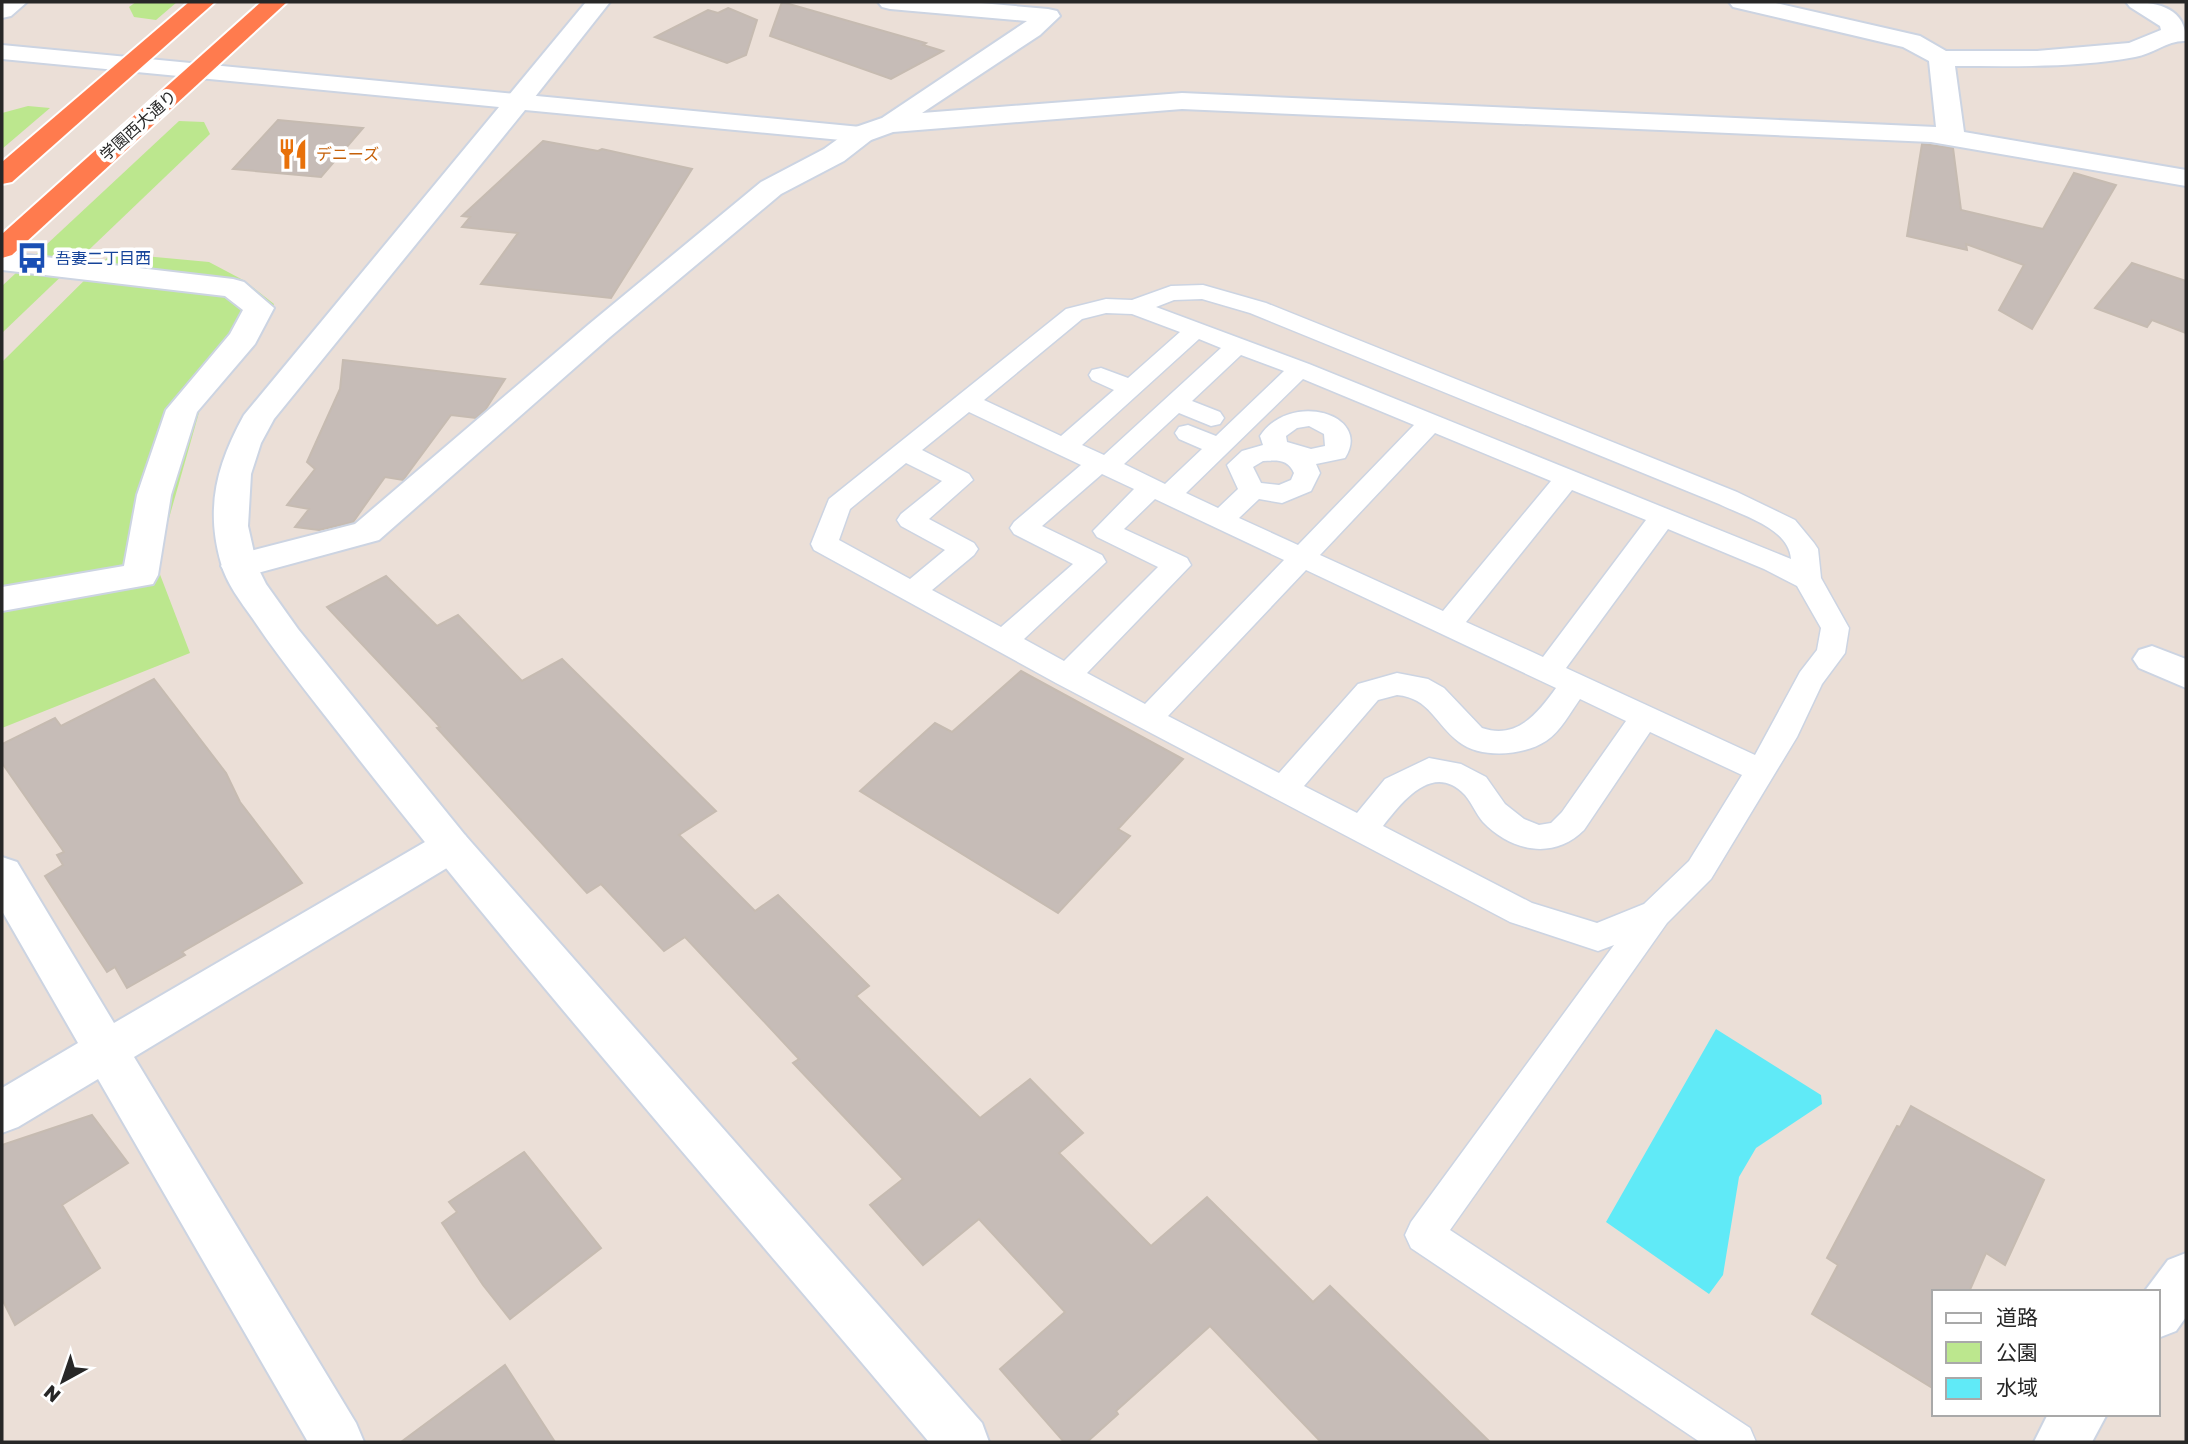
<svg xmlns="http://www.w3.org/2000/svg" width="2188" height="1444" viewBox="0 0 2188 1444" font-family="'Golos Text','Noto Sans JP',sans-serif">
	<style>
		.green { fill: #bce78e }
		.water { fill: #60eaf7 }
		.building { fill: #c6bcb7; stroke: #c6bbb1; stroke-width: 2 }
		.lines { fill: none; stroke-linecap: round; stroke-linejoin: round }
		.lane-casing { stroke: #ccd4e2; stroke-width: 3 }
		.street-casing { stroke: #ccd4e2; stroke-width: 4 }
		.secondary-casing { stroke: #ccd4e2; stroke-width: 4 }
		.highway-casing { stroke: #fff; stroke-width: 4 }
		.lane { fill: #fff; fill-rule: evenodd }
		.street { fill: #fff; fill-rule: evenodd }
		.secondary { fill: #fff; fill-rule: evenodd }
		.highway { fill: #ff7b4e; fill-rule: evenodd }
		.labels { text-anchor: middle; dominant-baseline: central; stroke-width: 7; stroke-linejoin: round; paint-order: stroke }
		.far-street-label { font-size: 16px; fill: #272727; stroke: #fff }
		.far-food-label { font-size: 16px; fill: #c56008; stroke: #fff; text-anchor: start }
		.far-transit-label { font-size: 16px; fill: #164399; stroke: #fff; text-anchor: start }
	</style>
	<rect width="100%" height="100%" fill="#ebdfd7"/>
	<!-- green -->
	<g class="green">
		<path d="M 136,2 L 177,2 L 156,20 L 134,17 L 129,7 Z"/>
		<path d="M 28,106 L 50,108 L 2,149 L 2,113 Z"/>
		<path d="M 179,121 L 204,122 L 210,134 L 2,333 L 2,286 Z"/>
		<path d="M 112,253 L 209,262 L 245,281 L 274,304 L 257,340 L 200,409 L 156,564 L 190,653 L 2,728 L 2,362 Z"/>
	</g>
	<!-- water -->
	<path class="water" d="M 1716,1029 L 1821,1095 L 1822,1104 L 1756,1148 L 1739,1177 L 1723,1275 L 1709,1294 L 1606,1222 Z"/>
	<!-- building -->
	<g class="building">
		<path d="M 782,2 L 926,43 L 923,45 L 943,51 L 891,79 L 770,36 Z"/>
		<path d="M 728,8 L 757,20 L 746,55 L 727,63 L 655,37 L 708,10 L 718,13 Z"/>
		<path d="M 278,120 L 363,128 L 321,177 L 233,169 Z"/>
		<path d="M 543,141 L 598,151 L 602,149 L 692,169 L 611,298 L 481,284 L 518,233 L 462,227 L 470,217 L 462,216 Z"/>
		<path d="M 1922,144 L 1953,148 L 1961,210 L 2043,229 L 2074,173 L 2116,185 L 2032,329 L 1999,310 L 2024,265 L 1966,244 L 1967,250 L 1907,236 Z"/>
		<path d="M 2132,263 L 2186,281 L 2186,333 L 2152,320 L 2147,327 L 2095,308 Z"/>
		<path d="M 343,360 L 505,379 L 485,410 L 476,418 L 451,415 L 403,480 L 385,477 L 353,522 L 319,530 L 295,527 L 309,509 L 287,505 L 315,469 L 307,462 L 340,389 Z"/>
		<path d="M 386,576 L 437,626 L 458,615 L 522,681 L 562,659 L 716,811 L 679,835 L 755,911 L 778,895 L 869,986 L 856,996 L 980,1118 L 1030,1079 L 1083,1133 L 1059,1153 L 1151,1246 L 1207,1197 L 1313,1302 L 1330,1286 L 1490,1442 L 1321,1442 L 1210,1326 L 1116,1411 L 1118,1414 L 1087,1442 L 1064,1442 L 1000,1369 L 1065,1312 L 979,1219 L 923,1265 L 870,1205 L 903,1179 L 793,1063 L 799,1059 L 685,937 L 664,951 L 601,884 L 587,893 L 437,728 L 440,727 L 327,607 Z"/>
		<path d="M 1021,671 L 1183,759 L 1118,829 L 1130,836 L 1058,913 L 860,791 L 935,723 L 952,732 Z"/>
		<path d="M 154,679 L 226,773 L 240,802 L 302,883 L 182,952 L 185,955 L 127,988 L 115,967 L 107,972 L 45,876 L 63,865 L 57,855 L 64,852 L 2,763 L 2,744 L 55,718 L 61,726 Z"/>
		<path d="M 1911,1106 L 2044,1180 L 2005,1265 L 1986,1253 L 1969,1292 L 1934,1292 L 1934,1389 L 1812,1314 L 1838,1265 L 1827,1258 L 1897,1126 L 1900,1127 Z"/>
		<path d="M 92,1115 L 128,1163 L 62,1205 L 100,1268 L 15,1325 L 2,1299 L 2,1145 Z"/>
		<path d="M 524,1152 L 601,1248 L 510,1319 L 483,1285 L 442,1223 L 457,1212 L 449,1202 Z"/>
		<path d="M 505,1365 L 555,1442 L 401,1442 Z"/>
	</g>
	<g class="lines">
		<defs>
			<path id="lane" d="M 1203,285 L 1266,303 L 1737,492 L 1795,520 L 1814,543 L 1818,549 L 1821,578 L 1849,628 L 1845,653 L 1822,684 L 1797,737 L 1711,879 L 1667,923 L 1450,1230 L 1750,1428 L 1756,1442 L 1700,1442 L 1411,1248 L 1405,1235 L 1411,1222 L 1614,945 L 1598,951 L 1510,922 L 1056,683 L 814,550 L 811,544 L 829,499 L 1066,309 L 1106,299 L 1132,300 L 1171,286 ZM 1202,299 L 1250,313 L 1719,504 C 1743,516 1789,528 1791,559 L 1309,364 L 1156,307 L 1174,300 ZM 1106,313 L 1132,314 L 1180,332 L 1128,378 L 1101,368 L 1092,370 L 1089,375 L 1092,380 L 1114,390 L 1061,436 L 984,400 L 1082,319 ZM 1199,339 L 1221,348 L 1104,455 L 1082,445 ZM 1241,355 L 1284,371 L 1216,436 L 1188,425 L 1179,427 L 1175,433 L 1179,439 L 1202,449 L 1165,484 L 1124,464 L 1179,413 L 1211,426 L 1220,424 L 1224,418 L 1220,412 L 1192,401 ZM 1303,379 L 1414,425 L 1298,545 L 1239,518 L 1259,499 L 1282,503 L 1311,491 L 1320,473 L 1316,464 L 1345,458 C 1373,414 1290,390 1260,436 L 1263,445 L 1242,451 L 1227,465 L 1238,489 L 1218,508 L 1186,493 ZM 969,412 L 1081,465 L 1014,522 L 1010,528 L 1014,534 L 1073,564 L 1001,627 L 932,590 L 974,555 L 978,549 L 974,543 L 929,519 L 973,480 L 969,474 L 922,450 ZM 1309,426 L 1324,434 L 1325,446 L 1311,449 L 1287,442 L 1286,436 L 1297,428 ZM 1435,433 L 1551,481 L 1443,611 L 1320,555 ZM 1263,461 C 1277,460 1288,459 1294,473 L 1291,480 L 1279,485 L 1261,483 L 1253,467 ZM 906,463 L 942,481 L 901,514 L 897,520 L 901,526 L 945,550 L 910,579 L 839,540 L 850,509 ZM 1102,474 L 1134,489 L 1093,531 L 1097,537 L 1158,567 L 1064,661 L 1024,639 L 1106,562 L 1102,555 L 1042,526 ZM 1572,490 L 1646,520 L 1543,657 L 1466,622 ZM 1155,499 L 1284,560 L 1145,704 L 1087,673 L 1191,565 L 1187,558 L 1124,529 ZM 1668,529 L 1764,569 L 1797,586 L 1821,628 L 1817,650 L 1800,672 L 1755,755 L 1566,668 ZM 1306,570 L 1556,688 C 1538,713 1517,740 1482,728 L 1444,688 L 1428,679 L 1397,673 L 1358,684 L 1279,773 L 1168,716 ZM 1397,695 C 1430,698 1435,724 1459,742 C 1481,759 1523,756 1546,741 C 1561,731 1570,713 1580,699 L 1626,721 L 1562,812 L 1551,823 L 1539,825 L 1524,819 L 1505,804 L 1486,777 L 1461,764 L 1429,758 L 1385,779 L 1357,813 L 1304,786 L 1378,700 ZM 1650,732 L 1742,775 L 1689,861 L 1644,904 L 1597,923 L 1532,903 L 1383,826 C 1402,802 1433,761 1465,795 C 1472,803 1476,814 1483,822 C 1512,852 1554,860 1584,830 Z"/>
			<g id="street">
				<path d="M 2,2 L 27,2 L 11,16 L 2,18 Z"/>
				<path d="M 586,2 L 610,2 L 527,107 L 518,109 L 509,107 L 505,101 L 509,95 Z"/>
				<path d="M 878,2 L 969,2 L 1048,9 L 1057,11 L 1060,16 L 1040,35 L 922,113 L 1182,93 L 1936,127 L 1929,61 L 1903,47 L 1733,7 L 1729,2 L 1771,2 L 1920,36 L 1946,51 L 2037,51 L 2129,43 L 2161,30 L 2160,26 L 2130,7 L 2126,2 C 2156,1 2186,7 2186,41 C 2168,40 2153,54 2135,57 C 2076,68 2014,66 1955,66 L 1964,132 L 2186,170 L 2186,186 L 1931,142 L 1182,109 L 893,132 L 871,140 L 844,161 L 781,194 L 610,337 L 379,540 L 239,578 L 227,575 L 221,566 L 227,557 L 355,524 L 588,325 L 761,182 L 824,149 L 853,128 L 882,118 L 1027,21 L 890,9 L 882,7 Z"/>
				<path d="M 2,252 L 233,279 L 244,282 L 274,308 L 255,344 L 197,412 L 171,495 L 158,575 L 153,584 L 2,611 L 2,587 L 124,566 L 137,495 L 166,410 L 230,334 L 243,310 L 225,296 L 2,270 Z"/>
				<path d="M 2152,646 L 2186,659 L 2186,688 L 2139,668 L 2133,659 L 2139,650 Z"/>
				<path d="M 451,830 L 465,835 L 472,846 L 465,857 L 134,1057 L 356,1423 L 364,1442 L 308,1442 L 98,1079 L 18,1127 L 2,1133 L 2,1088 L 78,1043 L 2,911 L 2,857 L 17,862 L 114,1023 L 437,835 Z"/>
			</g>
			<g id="secondary">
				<path d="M 2,45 L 871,128 L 875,134 L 871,140 L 862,142 L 525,110 L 274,419 L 261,443 L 251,474 L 248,526 L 257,566 L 266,584 L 298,629 L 465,835 L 982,1423 L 989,1442 L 929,1442 C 738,1215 541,991 358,758 C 323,712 285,667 253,619 C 241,602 226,583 221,563 C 205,507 217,464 244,415 L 499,107 L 2,59 Z"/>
				<path d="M 2186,1253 L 2186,1317 L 2176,1331 L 2158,1338 L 2158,1292 L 2144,1292 L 2168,1260 Z"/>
				<path d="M 2048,1414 L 2107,1414 L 2092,1442 L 2034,1442 Z"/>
			</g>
			<g id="highway">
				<path d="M 189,2 L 215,2 L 12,182 L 2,184 L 2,162 Z"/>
				<path d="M 261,2 L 287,2 L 12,255 L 2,258 L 2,234 Z"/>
			</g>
		</defs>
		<!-- lane casing -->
		<use href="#lane" class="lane-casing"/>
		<!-- street casing -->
		<use href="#street" class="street-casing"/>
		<!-- secondary casing -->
		<use href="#secondary" class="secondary-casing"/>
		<!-- highway casing -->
		<use href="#highway" class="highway-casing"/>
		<!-- lane -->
		<use href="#lane" class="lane"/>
		<!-- street -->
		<use href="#street" class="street"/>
		<!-- secondary -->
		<use href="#secondary" class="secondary"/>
		<!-- highway -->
		<use href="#highway" class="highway"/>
	</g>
	<!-- icons -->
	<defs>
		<symbol id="restaurant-bare" viewBox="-9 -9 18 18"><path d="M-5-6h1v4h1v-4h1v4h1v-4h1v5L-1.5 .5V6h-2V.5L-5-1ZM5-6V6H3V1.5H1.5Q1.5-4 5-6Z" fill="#e8710a" stroke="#fff" stroke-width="2.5" paint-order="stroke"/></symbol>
		<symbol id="bus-bare" viewBox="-9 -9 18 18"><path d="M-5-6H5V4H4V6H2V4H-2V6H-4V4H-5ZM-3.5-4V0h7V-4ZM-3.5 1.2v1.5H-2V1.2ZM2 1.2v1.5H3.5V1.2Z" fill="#1a4fb4" stroke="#fff" stroke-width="2.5" paint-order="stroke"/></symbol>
	</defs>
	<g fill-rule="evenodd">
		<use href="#restaurant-bare" x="271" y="132" width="44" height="44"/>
		<use href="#bus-bare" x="10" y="236" width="44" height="44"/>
	</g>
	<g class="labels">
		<!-- far-street labels -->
		<g class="far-street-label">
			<text transform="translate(138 125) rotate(-42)">学園西大通り</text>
		</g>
		<!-- far-food labels -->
		<g class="far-food-label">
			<text x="316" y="154">デニーズ</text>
		</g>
		<!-- far-transit labels -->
		<g class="far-transit-label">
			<text x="55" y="258">吾妻二丁目西</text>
		</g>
	</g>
	<!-- border -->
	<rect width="2188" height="1444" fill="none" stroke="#272727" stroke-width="7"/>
	<!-- legend -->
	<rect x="1932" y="1290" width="228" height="126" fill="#ffffff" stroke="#a9a9a9" stroke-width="2"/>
	<rect x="1946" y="1313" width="35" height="10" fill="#ffffff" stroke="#a9a9a9" stroke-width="2"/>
	<text x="1996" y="1325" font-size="21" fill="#272727">道路</text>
	<rect x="1946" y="1342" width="35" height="21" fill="#bce78e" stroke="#a9a9a9" stroke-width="2"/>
	<text x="1996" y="1360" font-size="21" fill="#272727">公園</text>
	<rect x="1946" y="1378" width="35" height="21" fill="#60eaf7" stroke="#a9a9a9" stroke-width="2"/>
	<text x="1996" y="1395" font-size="21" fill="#272727">水域</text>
	<!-- north arrow -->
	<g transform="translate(63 1381) rotate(220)" stroke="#ffffff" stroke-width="5" paint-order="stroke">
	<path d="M0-5L12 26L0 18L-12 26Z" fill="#272727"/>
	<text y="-10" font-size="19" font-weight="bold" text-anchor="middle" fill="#272727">N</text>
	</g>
</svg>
